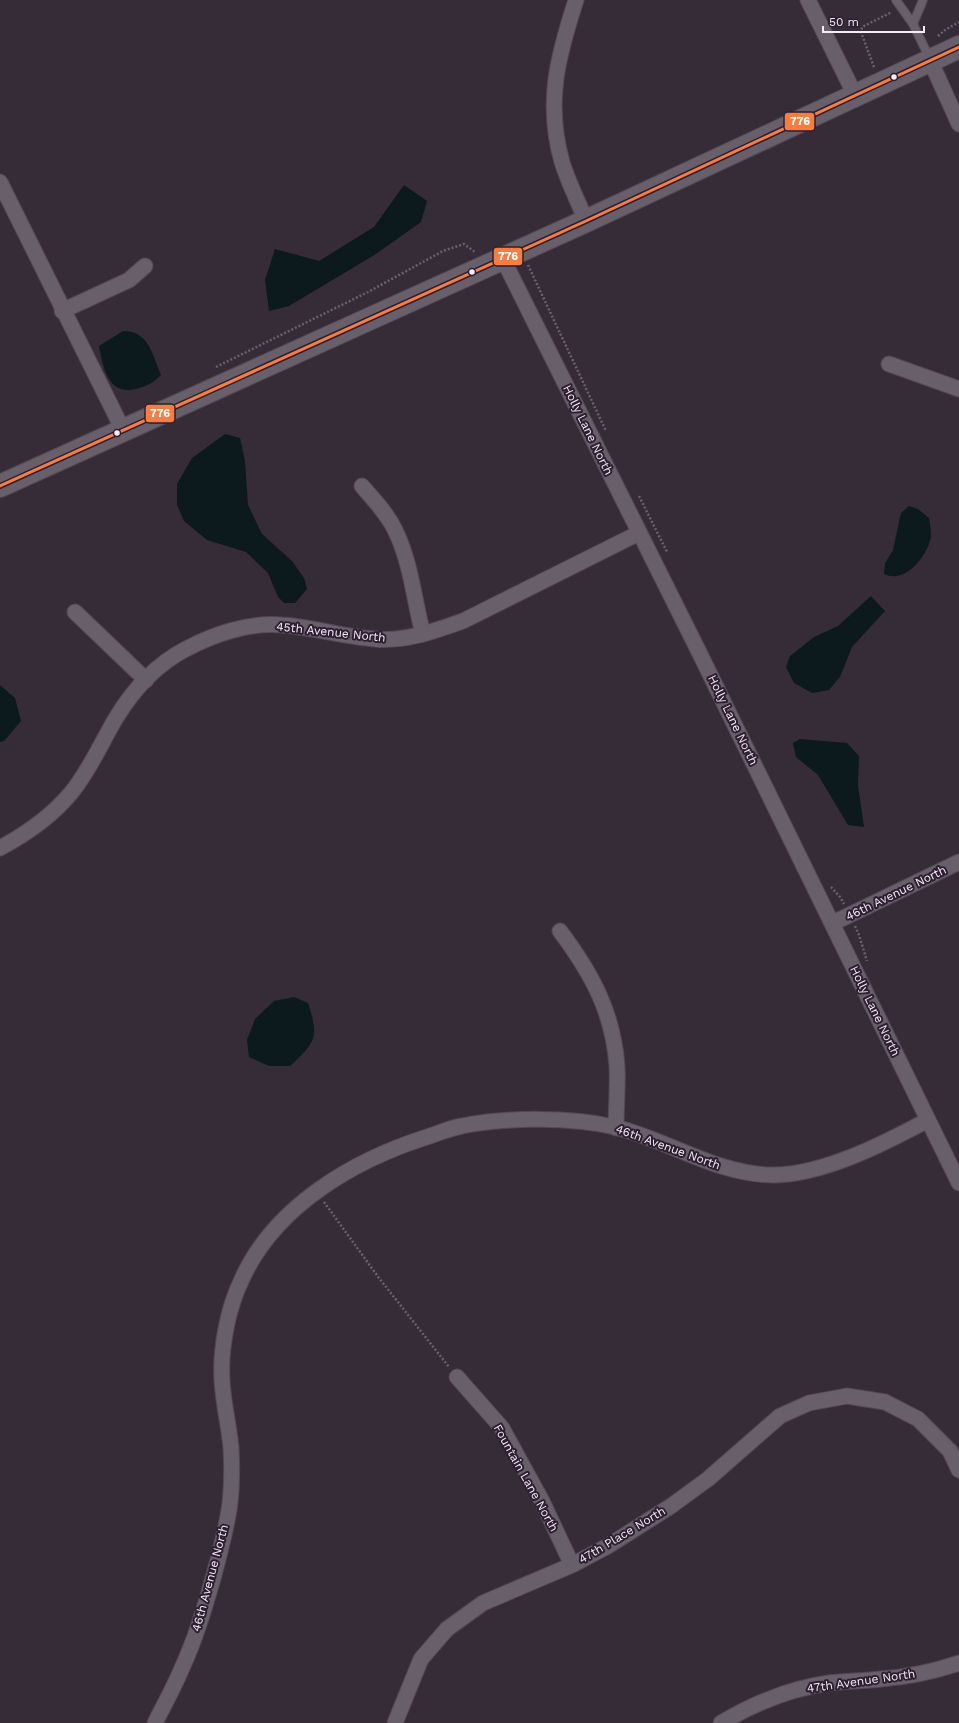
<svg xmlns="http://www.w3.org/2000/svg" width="959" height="1723" viewBox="0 0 959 1723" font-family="'Work Sans',sans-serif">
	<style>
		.water { fill: #0c191d }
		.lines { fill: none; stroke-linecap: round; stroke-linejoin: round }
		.lane-casing { stroke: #504952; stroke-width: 10 }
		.street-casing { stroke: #504952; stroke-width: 17 }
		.secondary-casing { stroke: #504952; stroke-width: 24 }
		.path { stroke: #686269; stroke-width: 2.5; stroke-dasharray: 2 2; stroke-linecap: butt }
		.lane { stroke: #675f69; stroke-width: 8 }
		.street { stroke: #675f69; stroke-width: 15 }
		.secondary { stroke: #675f69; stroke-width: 22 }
		.bus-1-casing { stroke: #2e1e31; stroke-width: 6 }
		.bus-1 { stroke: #f77d43; stroke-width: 3 }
		.bus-dot { fill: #f6ebf8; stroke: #2e1e31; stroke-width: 1.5 }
		.labels { text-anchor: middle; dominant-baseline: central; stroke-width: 4; stroke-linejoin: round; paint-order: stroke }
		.street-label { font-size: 12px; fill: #f6ebf8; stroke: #2e1e31 }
		.line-badge { stroke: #2e1e31; stroke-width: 1.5 }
		.badge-label { font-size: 11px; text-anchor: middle; font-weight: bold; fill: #fff }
	</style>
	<rect width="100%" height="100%" fill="#352c37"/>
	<!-- water -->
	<g class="water">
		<path d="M 404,185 L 427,201 L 421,222 L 376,254 L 289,306 L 269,311 L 265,280 L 275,249 L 319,261 L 374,227 Z"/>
		<path d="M 123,331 C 149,331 152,354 161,375 C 153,383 147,386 136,389 C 108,396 103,367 99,346 Z"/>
		<path d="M 225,434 L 240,438 L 245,461 L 248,505 L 262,534 L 292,561 L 304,578 L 307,589 L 295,603 L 284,603 L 278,597 L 268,573 L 246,552 L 207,540 L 184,521 L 177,505 L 177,484 L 192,458 Z"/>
		<path d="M 909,506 L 918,509 L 929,518 C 930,525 932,534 930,541 C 925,558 905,584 884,574 L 885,563 L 893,550 L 901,513 Z"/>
		<path d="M 871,596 L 885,611 L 852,647 L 840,677 L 829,690 L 812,693 L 794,683 L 786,667 L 790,656 L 814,637 L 838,626 Z"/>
		<path d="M 0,685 L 15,698 L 21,721 L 4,741 L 0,742 Z"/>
		<path d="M 800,739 L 847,743 L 859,756 L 858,786 L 864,827 L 848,825 L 818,775 L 796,757 L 793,743 Z"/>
		<path d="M 294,997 L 308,1003 C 319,1037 316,1042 290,1066 L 269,1066 L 249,1057 L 247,1040 L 255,1019 L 274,1001 Z"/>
	</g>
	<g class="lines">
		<defs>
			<g id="lane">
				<path d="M 896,0 L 913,24 L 930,59"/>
				<path d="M 913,24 L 923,0"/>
			</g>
			<g id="street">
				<path d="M 576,0 C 558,56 545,102 562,162 C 568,182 578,201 586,221"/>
				<path d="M 808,0 L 855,95"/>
				<path d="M 930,60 L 959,124"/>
				<path d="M 0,182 L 123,430"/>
				<path d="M 503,259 L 700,654 L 959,1183"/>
				<path d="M 62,311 L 129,280 L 145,266"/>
				<path d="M 889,364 L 959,389"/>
				<path d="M 362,486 C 374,500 387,513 395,530 C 411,562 414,600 423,634"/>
				<path d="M 75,612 L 146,680"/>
				<path d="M 0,848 C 28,833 51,817 71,793 C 90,770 101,743 116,718 C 133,690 157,664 186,649 C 214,634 250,622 282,625 C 313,627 344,637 375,639 C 405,642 435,631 463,621 L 639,533"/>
				<path d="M 833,923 L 959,862"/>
				<path d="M 560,931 C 592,974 613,1012 617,1066 C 618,1086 616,1107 616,1128"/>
				<path d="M 457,1377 L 502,1428 L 542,1501 L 572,1565"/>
				<path d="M 155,1723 C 164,1705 174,1687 182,1668 C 196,1638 205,1606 214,1575 C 220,1552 227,1527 230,1503 C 232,1485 232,1465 231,1448 C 229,1425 223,1403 222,1380 C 220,1349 228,1307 242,1279 C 275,1206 354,1160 427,1137 C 439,1133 450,1128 462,1126 C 507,1117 571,1117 615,1127 C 668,1140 718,1175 773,1175 C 823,1175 885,1143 928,1120"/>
				<path d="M 395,1723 L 421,1659 L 447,1629 L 483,1603 L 572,1565 L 608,1546 L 671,1506 L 708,1479 L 780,1416 L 809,1403 L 847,1396 L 885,1402 L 918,1419 L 950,1451 L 959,1470"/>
				<path d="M 721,1723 C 753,1704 792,1688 829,1683 C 847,1681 864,1681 881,1679 C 907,1677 935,1671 959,1663"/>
			</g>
			<path id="secondary" d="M 0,486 L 586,221 L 959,47"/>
		</defs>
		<!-- lane casing -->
		<use href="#lane" class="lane-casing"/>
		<!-- street casing -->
		<use href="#street" class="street-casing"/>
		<!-- secondary casing -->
		<use href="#secondary" class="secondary-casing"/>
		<!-- path -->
		<g class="path">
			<path d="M 938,36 L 945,30 L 959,22"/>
			<path d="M 874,67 L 861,32 L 862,27 L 892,12"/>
			<path d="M 528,265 L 606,431"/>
			<path d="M 216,367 L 368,292 L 443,251 L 464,244 L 475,252"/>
			<path d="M 639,496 L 667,552"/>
			<path d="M 831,887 L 840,897 L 844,904"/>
			<path d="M 855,926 L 859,935 L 867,961"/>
			<path d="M 324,1202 L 379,1278 L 449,1367"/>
		</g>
		<!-- lane -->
		<use href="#lane" class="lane"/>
		<!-- street -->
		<use href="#street" class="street"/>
		<!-- secondary -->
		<use href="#secondary" class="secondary"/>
		<defs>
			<path id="bus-1" d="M 0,486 L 586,221 L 959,47"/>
		</defs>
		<!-- bus-1 casing -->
		<use href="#bus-1" class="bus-1-casing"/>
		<!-- bus-1 -->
		<use href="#bus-1" class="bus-1"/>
	</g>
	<!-- markers -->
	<g class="bus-dot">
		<circle cx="894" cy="77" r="3.5"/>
		<circle cx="472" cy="272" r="3.5"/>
		<circle cx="117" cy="433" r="3.5"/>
	</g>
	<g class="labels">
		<!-- street labels -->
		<g class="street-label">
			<text transform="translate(588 430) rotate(64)">Holly Lane North</text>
			<text transform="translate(331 632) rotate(6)">45th Avenue North</text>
			<text transform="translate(733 720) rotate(64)">Holly Lane North</text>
			<text transform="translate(896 893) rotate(-26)">46th Avenue North</text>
			<text transform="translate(875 1011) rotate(64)">Holly Lane North</text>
			<text transform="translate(668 1147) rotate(20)">46th Avenue North</text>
			<text transform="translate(526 1478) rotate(61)">Fountain Lane North</text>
			<text transform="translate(622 1535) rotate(-31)">47th Place North</text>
			<text transform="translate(210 1578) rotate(-75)">46th Avenue North</text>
			<text transform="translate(861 1681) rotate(-8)">47th Avenue North</text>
		</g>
	</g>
	<g class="line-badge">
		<rect x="784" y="112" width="31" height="19" rx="4" fill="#f77d43"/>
		<rect x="493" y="247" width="30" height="19" rx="4" fill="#f77d43"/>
		<rect x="145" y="404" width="30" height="19" rx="4" fill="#f77d43"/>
	</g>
	<g class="badge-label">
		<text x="800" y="125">776</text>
		<text x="508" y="260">776</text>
		<text x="160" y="417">776</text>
	</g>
	<!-- scale -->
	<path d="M823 26v6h101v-6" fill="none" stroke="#f6ebf8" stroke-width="2"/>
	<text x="829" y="26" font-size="12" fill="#f6ebf8" stroke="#2e1e31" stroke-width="3" paint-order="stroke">50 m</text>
</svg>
